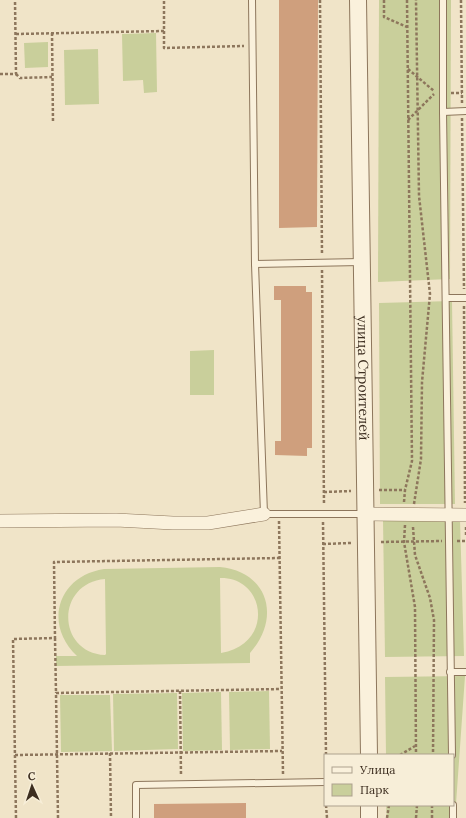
<svg xmlns="http://www.w3.org/2000/svg" width="466" height="818" viewBox="0 0 466 818" font-family="Lora,serif">
	<style>
		.green { fill: #c9cf9b; fill-rule: evenodd }
		.building { fill: #cf9f7d }
		.lines { fill: none; stroke-linecap: round; stroke-linejoin: round }
		.service-casing { stroke: #8d765c; stroke-width: 8 }
		.minor-casing { stroke: #8d765c; stroke-width: 14 }
		.tertiary-casing { stroke: #8d765c; stroke-width: 18 }
		.path { stroke: #8d765c; stroke-width: 2.5; stroke-dasharray: 3 2; stroke-linecap: butt }
		.service { stroke: #faf1dc; stroke-width: 6 }
		.minor { stroke: #faf1dc; stroke-width: 13 }
		.tertiary { stroke: #faf1dc; stroke-width: 16 }
		.labels { text-anchor: middle; dominant-baseline: central; stroke-width: 3; stroke-linejoin: round; paint-order: stroke }
		.street-label { font-size: 14px; fill: #3d2e20; stroke: #f7eed8 }
	</style>
	<rect width="100%" height="100%" fill="#f0e4c8"/>
	<!-- green -->
	<g class="green">
		<path d="M 379,0 L 451,0 L 450,279 L 378,282 Z"/>
		<path d="M 156,33 L 157,92 L 144,93 L 143,80 L 123,81 L 122,34 Z"/>
		<path d="M 48,42 L 48,67 L 25,68 L 24,43 Z"/>
		<path d="M 98,49 L 99,104 L 65,105 L 64,50 Z"/>
		<path d="M 452,301 L 455,504 L 380,504 L 379,303 Z"/>
		<path d="M 214,350 L 214,395 L 190,395 L 190,351 Z"/>
		<path d="M 383,520 L 460,520 L 464,656 L 385,657 Z"/>
		<path d="M 220,567 C 269,572 281,618 250,653 L 250,663 L 56,666 L 56,656 L 77,656 C 43,624 58,576 104,569 ZM 220,578 C 267,577 274,645 221,653 ZM 105,579 L 106,654 L 105,655 C 56,652 56,583 105,579 Z"/>
		<path d="M 465,676 L 455,818 L 387,818 L 386,805 L 453,805 L 453,755 L 386,755 L 385,677 Z"/>
		<path d="M 269,691 L 270,749 L 230,750 L 229,692 Z"/>
		<path d="M 221,692 L 222,750 L 183,751 L 182,693 Z"/>
		<path d="M 177,693 L 178,749 L 114,751 L 113,694 Z"/>
		<path d="M 60,695 L 110,695 L 112,751 L 61,752 Z"/>
	</g>
	<!-- building -->
	<g class="building">
		<path d="M 279,0 L 318,0 L 317,227 L 279,228 Z"/>
		<path d="M 274,286 L 306,286 L 306,292 L 312,292 L 312,448 L 307,448 L 307,456 L 275,455 L 275,441 L 281,441 L 281,300 L 274,300 Z"/>
		<path d="M 246,803 L 246,818 L 154,818 L 154,804 Z"/>
	</g>
	<g class="lines">
		<defs>
			<g id="service">
				<path d="M 252,0 L 255,264 L 264,514 L 365,514"/>
				<path d="M 443,0 L 443,112 L 452,755"/>
				<path d="M 443,112 L 466,111"/>
				<path d="M 255,264 L 361,262"/>
				<path d="M 446,298 L 466,298"/>
				<path d="M 450,672 L 466,672"/>
				<path d="M 453,805 L 453,818"/>
				<path d="M 136,818 L 136,785 L 325,782"/>
			</g>
			<g id="minor">
				<path d="M 365,514 L 466,515"/>
				<path d="M 0,521 L 116,520 L 173,523 L 208,523 L 264,514"/>
			</g>
			<g id="tertiary">
				<path id="s1" d="M 358,0 L 369,755"/>
				<path d="M 369,805 L 369,818"/>
			</g>
		</defs>
		<!-- service casing -->
		<use href="#service" class="service-casing"/>
		<!-- minor casing -->
		<use href="#minor" class="minor-casing"/>
		<!-- tertiary casing -->
		<use href="#tertiary" class="tertiary-casing"/>
		<!-- path -->
		<g class="path">
			<path d="M 320,0 L 322,255"/>
			<path d="M 384,0 L 384,17 L 407,27"/>
			<path d="M 461,0 L 462,103"/>
			<path d="M 164,31 L 164,48 L 244,46"/>
			<path d="M 52,33 L 53,123"/>
			<path d="M 16,34 L 164,31 L 164,0"/>
			<path d="M 408,69 L 434,91"/>
			<path d="M 0,74 L 16,74 L 15,0"/>
			<path d="M 16,74 L 20,78 L 52,77"/>
			<path d="M 451,93 L 462,93"/>
			<path d="M 462,118 L 464,289"/>
			<path d="M 408,120 L 434,94"/>
			<path d="M 322,270 L 324,505"/>
			<path d="M 464,306 L 465,503"/>
			<path d="M 379,490 L 405,490"/>
			<path d="M 324,492 L 351,491"/>
			<path d="M 404,502 L 405,490 L 412,461 L 407,0"/>
			<path d="M 414,504 L 421,459 L 422,382 L 430,294 L 419,196 L 416,0"/>
			<path d="M 279,521 L 283,774"/>
			<path d="M 323,522 L 326,755"/>
			<path d="M 405,525 L 404,542 L 415,607 L 416,755"/>
			<path d="M 413,527 L 415,555 L 430,598 L 434,620 L 433,755"/>
			<path d="M 466,527 L 466,535"/>
			<path d="M 457,541 L 466,541"/>
			<path d="M 381,542 L 442,541"/>
			<path d="M 323,544 L 351,543"/>
			<path d="M 55,638 L 56,693"/>
			<path d="M 180,691 L 181,776"/>
			<path d="M 110,753 L 111,818"/>
			<path d="M 15,755 L 282,751"/>
			<path d="M 400,755 L 415,746"/>
			<path d="M 326,805 L 327,818"/>
			<path d="M 16,818 L 13,639 L 55,638 L 54,562 L 280,558"/>
			<path d="M 58,818 L 56,693 L 281,689"/>
			<path d="M 387,818 L 389,805"/>
			<path d="M 416,818 L 417,805"/>
			<path d="M 432,818 L 432,805"/>
		</g>
		<!-- service -->
		<use href="#service" class="service"/>
		<!-- minor -->
		<use href="#minor" class="minor"/>
		<!-- tertiary -->
		<use href="#tertiary" class="tertiary"/>
	</g>
	<g class="labels">
		<!-- street labels -->
		<g class="street-label">
			<text stroke="none"><textPath href="#s1" startOffset="378">улица Строителей</textPath></text>
		</g>
	</g>
	<!-- legend -->
	<rect x="324" y="754" width="130" height="52" fill="#f7eed8" stroke="#ada18e"/>
	<rect x="332" y="767" width="20" height="6" fill="#faf1dc" stroke="#ada18e"/>
	<text x="360" y="774" font-size="12" fill="#3d2e20">Улица</text>
	<rect x="332" y="784" width="20" height="12" fill="#c9cf9b" stroke="#ada18e"/>
	<text x="360" y="794" font-size="12" fill="#3d2e20">Парк</text>
	<!-- north arrow -->
	<g transform="translate(32 786) rotate(357)" stroke="#f7eed8" stroke-width="3" paint-order="stroke">
	<path d="M0-3L7 15L0 10L-7 15Z" fill="#3d2e20"/>
	<text y="-6" font-size="11" font-weight="bold" text-anchor="middle" fill="#3d2e20">С</text>
	</g>
</svg>
